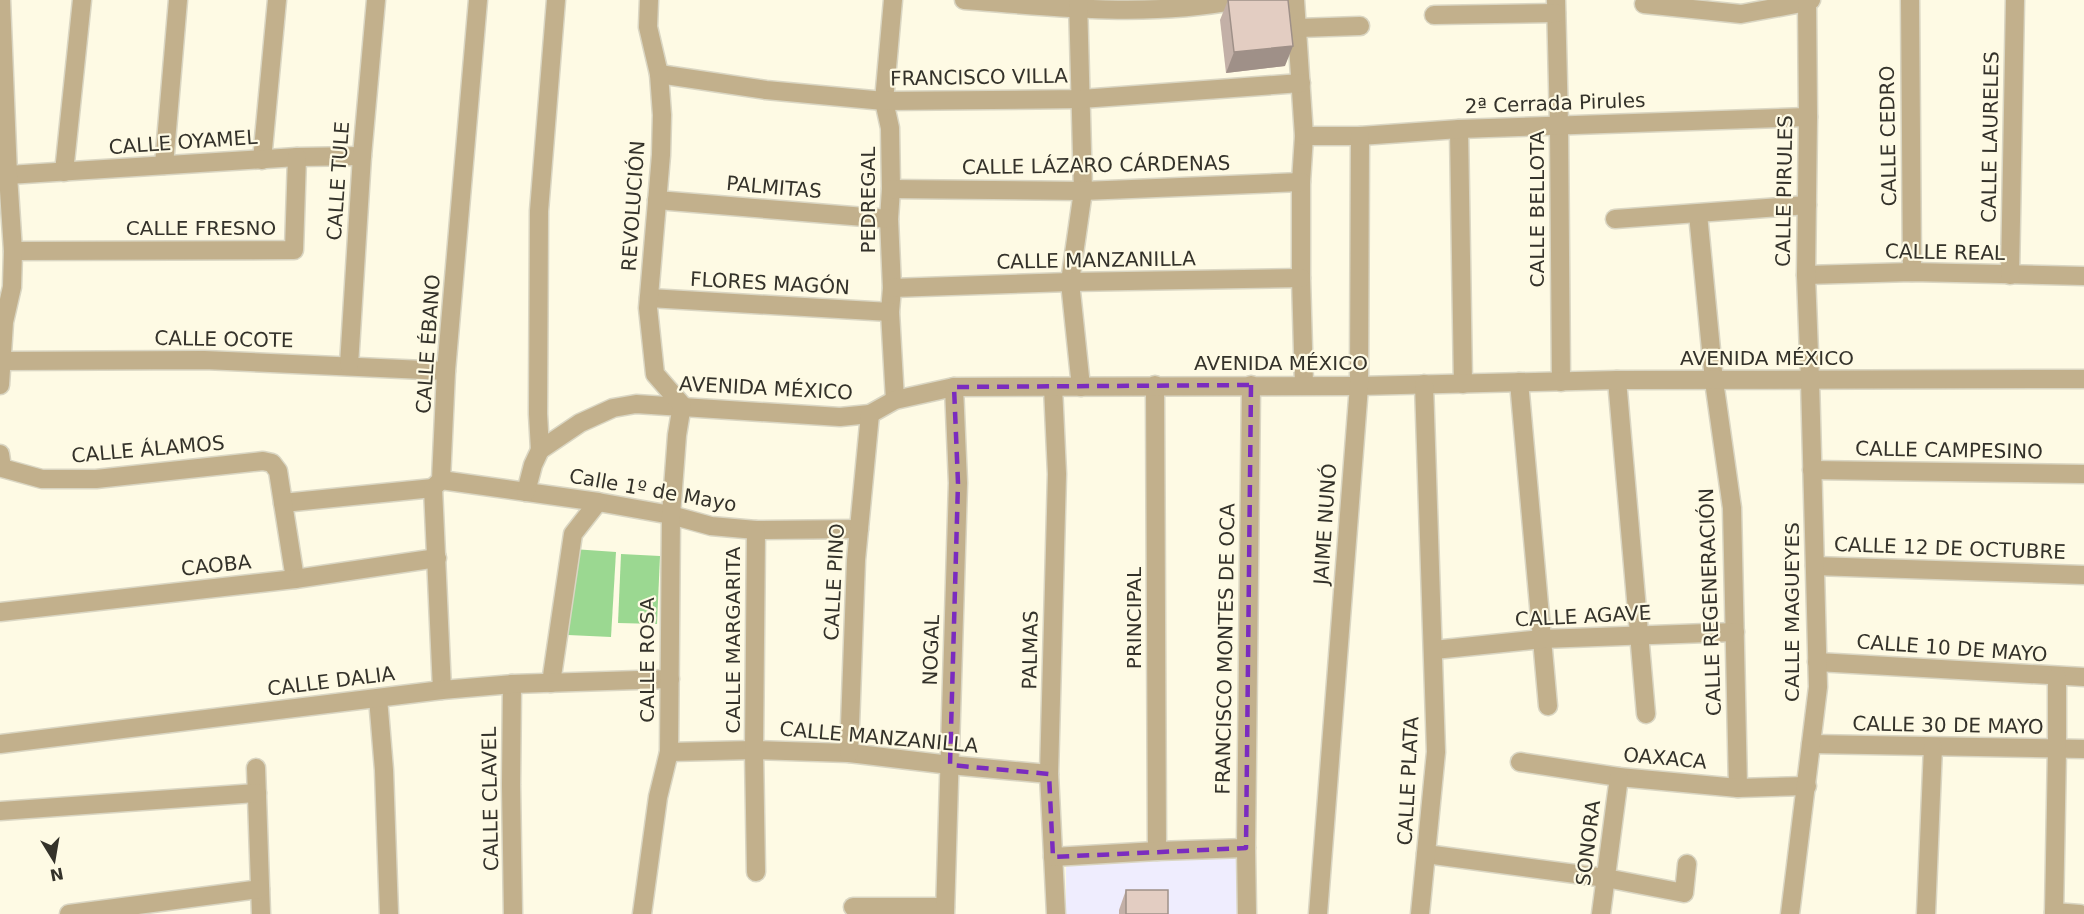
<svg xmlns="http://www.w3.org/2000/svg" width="2084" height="914" viewBox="0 0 2084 914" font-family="'DejaVu Sans',sans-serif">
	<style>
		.education { fill: #efedfe }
		.green { fill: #9bd891 }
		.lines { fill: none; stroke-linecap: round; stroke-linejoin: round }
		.minor-casing { stroke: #dad6c3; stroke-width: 21 }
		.minor { stroke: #c2b08c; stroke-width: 18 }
		.wall { fill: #c3b0a7 }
		.shaded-wall { fill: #9f9088 }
		.building { fill: #e3cdc2; stroke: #9f9088; stroke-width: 1.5 }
		.marked { fill: none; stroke: #7b2cbf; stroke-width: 4.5; stroke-dasharray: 12 8; stroke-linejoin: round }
		.labels { text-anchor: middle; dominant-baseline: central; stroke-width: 4.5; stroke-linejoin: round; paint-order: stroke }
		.street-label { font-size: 20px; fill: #34322a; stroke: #fefae4 }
	</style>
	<rect width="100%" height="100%" fill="#fefae4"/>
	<!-- education -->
	<path class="education" d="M 1238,855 L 1241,914 L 1066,914 L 1066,861 Z"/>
	<!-- green -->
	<g class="green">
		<path d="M 573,549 L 616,552 L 611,637 L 568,635 Z"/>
		<path d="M 621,554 L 660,556 L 657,624 L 618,623 Z"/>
	</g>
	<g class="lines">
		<defs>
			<g id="minor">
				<path d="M 893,0 L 884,101 L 890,128 L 891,189 L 889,219 L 892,288 L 890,312 L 895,400"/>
				<path d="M 964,0 C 1055,7 1147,18 1238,0"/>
				<path d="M 1078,0 L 1083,191 L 1070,282 L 1081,387"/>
				<path d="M 1295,0 L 1304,136 L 1301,182 L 1301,278 L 1304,385"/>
				<path d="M 1556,0 L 1559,125 L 1561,382"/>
				<path d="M 1910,0 L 1912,272"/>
				<path d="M 1644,4 L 1741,14 L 1807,2 L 1811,0"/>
				<path d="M 1434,15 L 1556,13"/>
				<path d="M 1298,28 L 1360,26"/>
				<path d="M 659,74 L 766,90 L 884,101 L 1081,99 L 1301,83"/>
				<path d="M 1459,129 L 1463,384"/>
				<path d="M 1304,136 L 1360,136 L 1459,129 L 1808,117"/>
				<path d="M 262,160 L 277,0"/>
				<path d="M 164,165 L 178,0"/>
				<path d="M 64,172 L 82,0"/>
				<path d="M 8,175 L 297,157 L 362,156"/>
				<path d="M 891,189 L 1083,191 L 1301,182"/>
				<path d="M 657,200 L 889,219"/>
				<path d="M 1698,214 L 1714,381 L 1732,508 L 1738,788"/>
				<path d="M 1615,219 L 1807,205"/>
				<path d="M 13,251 L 294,250 L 297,157"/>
				<path d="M 1806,275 L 1912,272 L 2084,276"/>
				<path d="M 2010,275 L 2015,0"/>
				<path d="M 892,288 L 1070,282 L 1301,278"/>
				<path d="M 649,298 L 890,312"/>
				<path d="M 1,361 L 204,360 L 446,371"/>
				<path d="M 349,365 L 362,156 L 376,0"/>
				<path d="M 1617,380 L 1646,714"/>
				<path d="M 1519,382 L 1548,706"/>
				<path d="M 0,385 L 4,322 L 12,287 L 13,251 L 8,175 L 1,0"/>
				<path d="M 1155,385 L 1157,851"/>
				<path d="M 1053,387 L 1057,474 L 1049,774 L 1056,914"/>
				<path d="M 540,450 L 538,414 L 539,211 L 556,0"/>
				<path d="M 0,454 L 2,468 L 42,479 L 96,479 L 263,461 L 272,463 L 278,471 L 283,503 L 433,488"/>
				<path d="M 1812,470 L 2084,474"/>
				<path d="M 441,480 L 598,502 L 671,515 L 711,526 L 756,530 L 859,529"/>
				<path d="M 526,492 L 533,465 L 540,450 L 580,423 L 613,408 L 636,404 L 840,417 L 870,414 L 895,400 L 954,387 L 1359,386 L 1617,380 L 2084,379"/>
				<path d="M 283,503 L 295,579"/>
				<path d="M 1815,566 L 2084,575"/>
				<path d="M 0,612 L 295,579 L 437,558"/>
				<path d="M 1434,650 L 1542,639 L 1735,632"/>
				<path d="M 1817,662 L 2084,677"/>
				<path d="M 551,683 L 573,534 L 598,502"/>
				<path d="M 512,684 L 511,785 L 513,914"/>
				<path d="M 442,690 L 433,488 L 441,480 L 446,371 L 478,0"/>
				<path d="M 378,698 L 384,770 L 389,914"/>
				<path d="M 0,744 L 442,690 L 512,684 L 670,679"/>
				<path d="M 1811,744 L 2084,749"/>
				<path d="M 669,752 L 754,750 L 849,753 L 950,765 L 1049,774"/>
				<path d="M 849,753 L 856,560 L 870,414"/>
				<path d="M 1520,762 L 1619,777 L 1738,788 L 1807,786"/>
				<path d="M 256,768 L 261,914"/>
				<path d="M 0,811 L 257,793"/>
				<path d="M 1426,854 L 1606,878 L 1684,893 L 1687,864"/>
				<path d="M 1053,857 L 1157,851 L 1246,848"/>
				<path d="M 756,872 L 754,750 L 756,530"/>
				<path d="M 853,907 L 945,907"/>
				<path d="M 2054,912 L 2080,914"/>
				<path d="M 69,914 L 260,889"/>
				<path d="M 642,914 L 658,797 L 669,752 L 671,515 L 677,435 L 682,405 L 655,374 L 648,308 L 661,155 L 662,115 L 659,74 L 648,27 L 649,0"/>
				<path d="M 945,914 L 958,483 L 954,387"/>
				<path d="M 1247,914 L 1246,848 L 1251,385"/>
				<path d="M 1318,914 L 1359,386 L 1360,136"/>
				<path d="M 1420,914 L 1436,752 L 1424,384"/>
				<path d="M 1601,914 L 1619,777"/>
				<path d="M 1790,914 L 1818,687 L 1810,380 L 1806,275 L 1808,117 L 1807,2"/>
				<path d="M 1926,914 L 1933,747"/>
				<path d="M 2054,914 L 2057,749 L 2057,677"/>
			</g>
		</defs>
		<!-- minor casing -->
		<use href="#minor" class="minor-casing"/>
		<!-- minor -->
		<use href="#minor" class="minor"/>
	</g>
	<!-- wall -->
	<g class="wall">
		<path d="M 1228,0 L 1285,66 L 1226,73 L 1220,20 Z"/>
		<path d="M 1126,890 L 1168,914 L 1119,914 L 1119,910 Z"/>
	</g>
	<!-- shaded-wall -->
	<path class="shaded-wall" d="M 1293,46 L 1285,66 L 1226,73 L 1234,52 Z"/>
	<!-- building -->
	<g class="building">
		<path d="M 1228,0 L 1288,0 L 1293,46 L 1234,52 Z"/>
		<rect x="1126" y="890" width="42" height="24"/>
	</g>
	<!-- marked area -->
	<path class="marked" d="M 1251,385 L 1246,848 L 1053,857 L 1049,774 L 950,765 L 958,483 L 954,387 Z"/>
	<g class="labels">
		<!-- street labels -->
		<g class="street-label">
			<text transform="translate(979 77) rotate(-1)">FRANCISCO VILLA</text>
			<text transform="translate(1555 103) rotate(-2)">2ª Cerrada Pirules</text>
			<text transform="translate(1888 136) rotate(-91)">CALLE CEDRO</text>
			<text transform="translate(1990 137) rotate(-89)">CALLE LAURELES</text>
			<text transform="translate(183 142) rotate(-4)">CALLE OYAMEL</text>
			<text transform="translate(1096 165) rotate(-1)">CALLE LÁZARO CÁRDENAS</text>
			<text transform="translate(338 181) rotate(-86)">CALLE TULE</text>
			<text transform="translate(774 187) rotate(5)">PALMITAS</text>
			<text transform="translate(1784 191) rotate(-89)">CALLE PIRULES</text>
			<text transform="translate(868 200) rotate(-90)">PEDREGAL</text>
			<text transform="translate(633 206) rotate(-86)">REVOLUCIÓN</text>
			<text transform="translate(1537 209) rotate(-90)">CALLE BELLOTA</text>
			<text x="201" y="228">CALLE FRESNO</text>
			<text transform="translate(1945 252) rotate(1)">CALLE REAL</text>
			<text transform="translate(1096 260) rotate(-1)">CALLE MANZANILLA</text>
			<text transform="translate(770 283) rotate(3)">FLORES MAGÓN</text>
			<text transform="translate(224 339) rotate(1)">CALLE OCOTE</text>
			<text transform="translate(428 344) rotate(-86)">CALLE ÉBANO</text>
			<text x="1767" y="358">AVENIDA MÉXICO</text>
			<text x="1281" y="363">AVENIDA MÉXICO</text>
			<text transform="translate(766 388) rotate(3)">AVENIDA MÉXICO</text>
			<text transform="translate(148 449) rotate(-5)">CALLE ÁLAMOS</text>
			<text transform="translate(1949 450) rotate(1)">CALLE CAMPESINO</text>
			<text transform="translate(653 490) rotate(10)">Calle 1º de Mayo</text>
			<text transform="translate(1325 524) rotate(-86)">JAIME NUNÓ</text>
			<text transform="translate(1950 548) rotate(2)">CALLE 12 DE OCTUBRE</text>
			<text transform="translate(216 565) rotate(-6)">CAOBA</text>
			<text transform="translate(834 582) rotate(-87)">CALLE PINO</text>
			<text transform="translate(1710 602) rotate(-92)">CALLE REGENERACIÓN</text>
			<text transform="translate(1792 612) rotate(-90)">CALLE MAGUEYES</text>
			<text transform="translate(1583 616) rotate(-3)">CALLE AGAVE</text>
			<text transform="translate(1134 618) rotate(-90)">PRINCIPAL</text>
			<text transform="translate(733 640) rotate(-90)">CALLE MARGARITA</text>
			<text transform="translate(1952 648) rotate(4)">CALLE 10 DE MAYO</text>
			<text transform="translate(1225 649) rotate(-89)">FRANCISCO MONTES DE OCA</text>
			<text transform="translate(931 650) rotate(-88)">NOGAL</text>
			<text transform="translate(1030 650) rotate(-89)">PALMAS</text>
			<text transform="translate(647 660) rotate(-90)">CALLE ROSA</text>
			<text transform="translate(331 681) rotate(-7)">CALLE DALIA</text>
			<text transform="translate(1948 725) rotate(1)">CALLE 30 DE MAYO</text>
			<text transform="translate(879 737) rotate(5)">CALLE MANZANILLA</text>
			<text transform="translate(1665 758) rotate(5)">OAXACA</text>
			<text transform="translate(1408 781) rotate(-87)">CALLE PLATA</text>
			<text transform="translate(490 799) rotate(-91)">CALLE CLAVEL</text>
			<text transform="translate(1588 843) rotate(-83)">SONORA</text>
		</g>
	</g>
	<!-- north arrow -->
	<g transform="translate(54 860) rotate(169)" stroke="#fefae4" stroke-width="4.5" paint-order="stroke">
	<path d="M0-4.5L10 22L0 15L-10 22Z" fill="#34322a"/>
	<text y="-9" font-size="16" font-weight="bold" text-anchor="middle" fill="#34322a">N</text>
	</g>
</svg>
